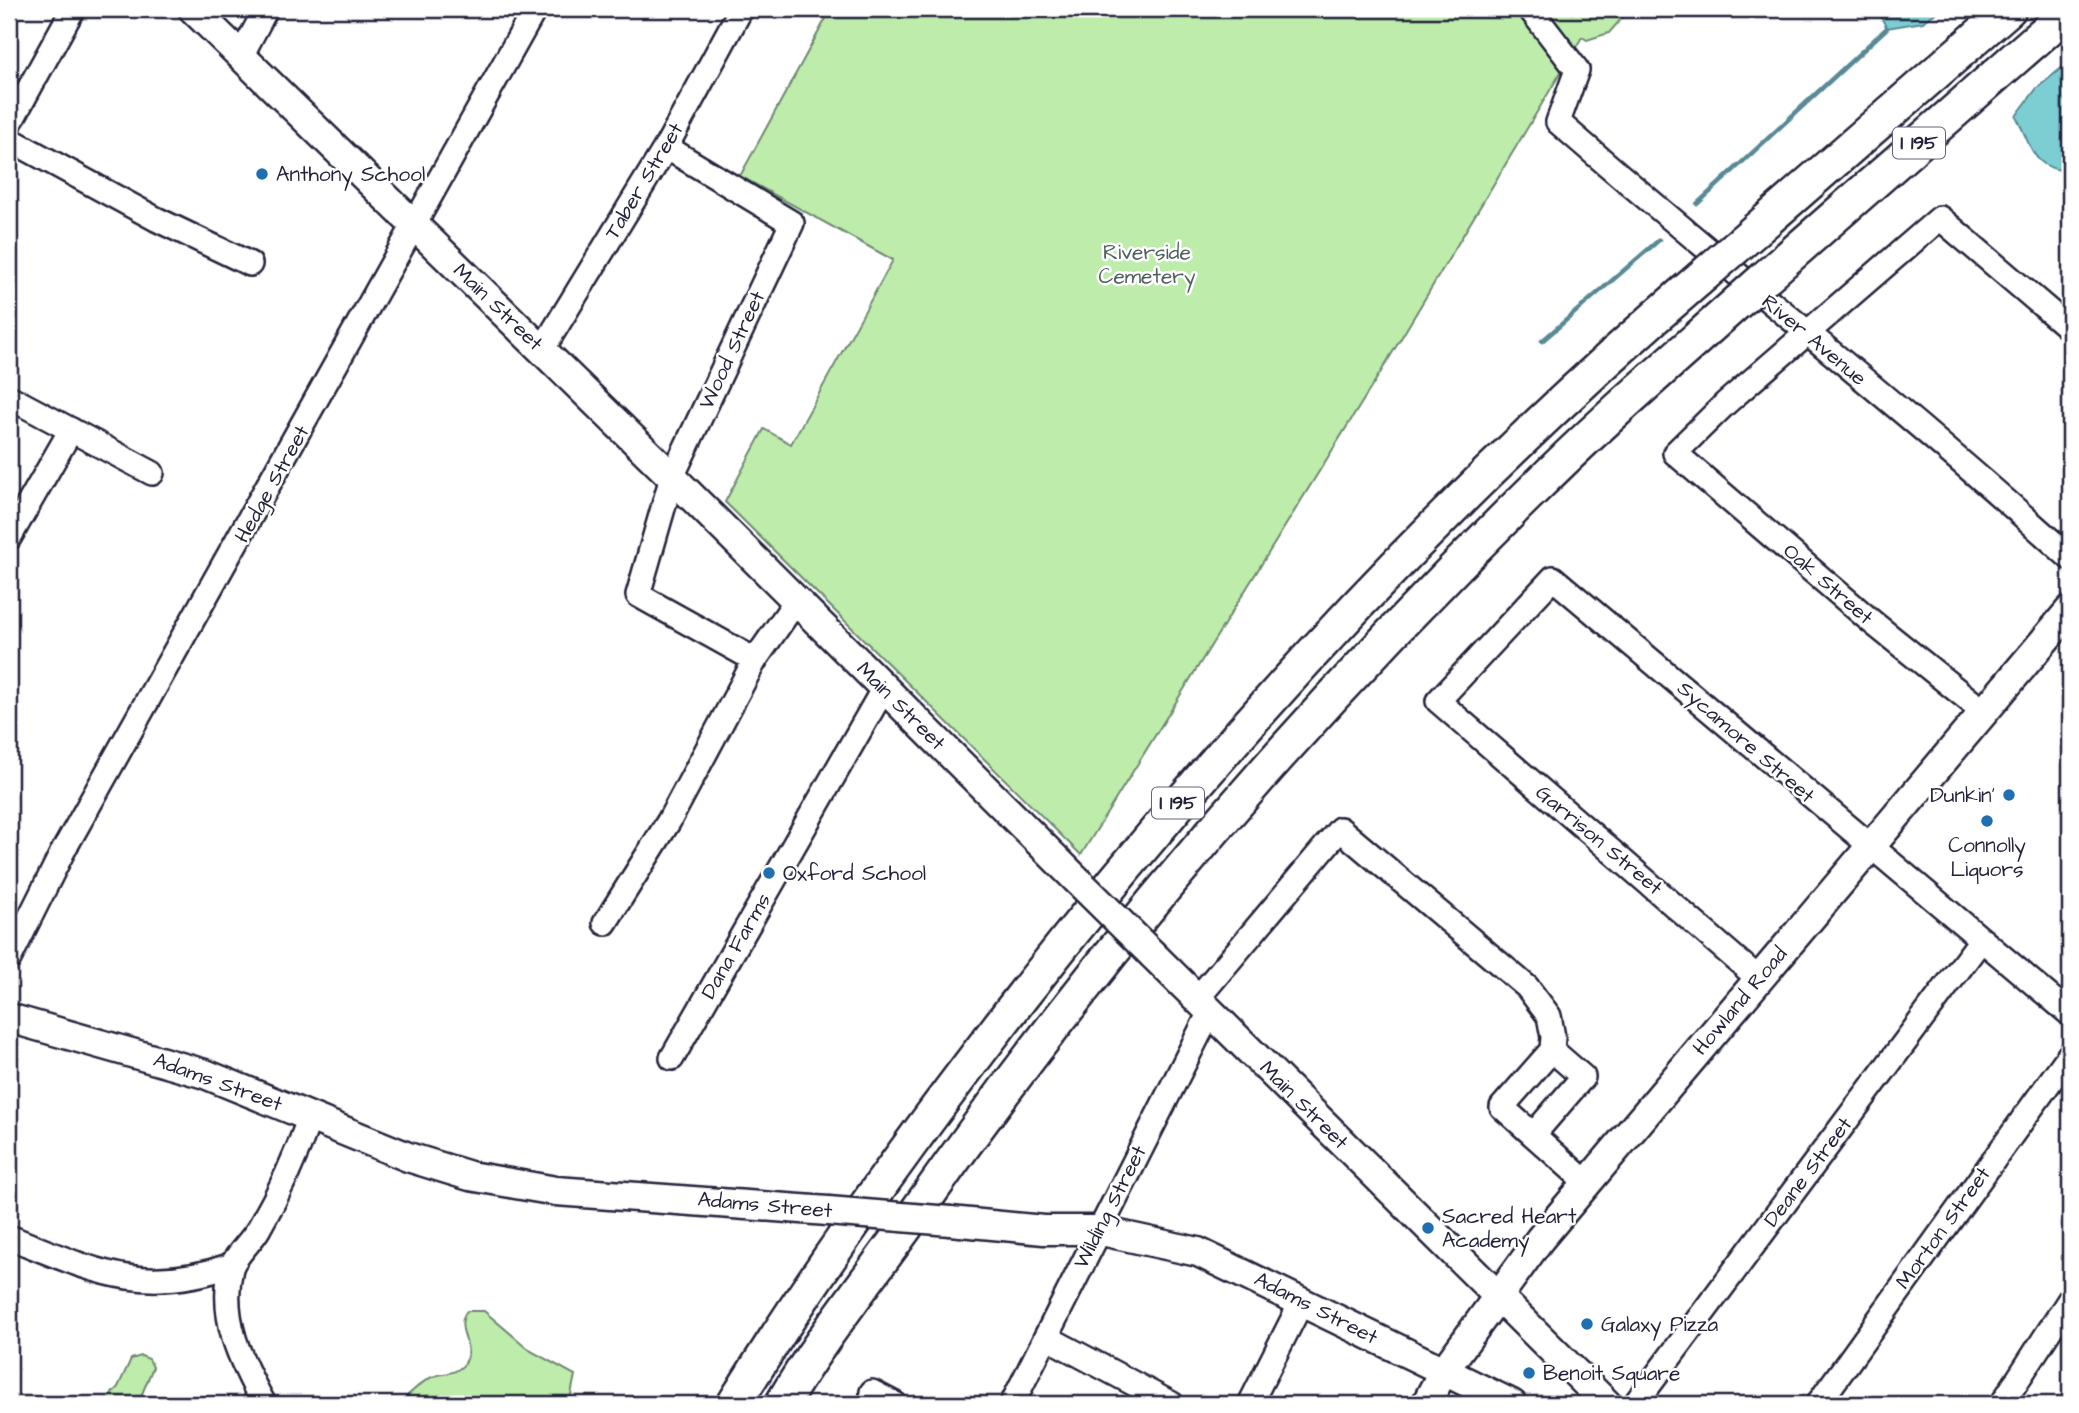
<svg xmlns="http://www.w3.org/2000/svg" width="2079" height="1413" viewBox="0 0 2079 1413" font-family="'Architects Daughter',sans-serif">
	<style>
		.green { fill: #bdecab; stroke: #708773; stroke-width: 2 }
		.water { fill: #7cced2; stroke: #588996; stroke-width: 2 }
		.lines { fill: none; stroke-linecap: round; stroke-linejoin: round }
		.stream { stroke: #588996; stroke-width: 4.5 }
		.minor-casing { stroke: #22223b; stroke-width: 28 }
		.major-casing { stroke: #22223b; stroke-width: 33 }
		.highway-casing { stroke: #22223b; stroke-width: 38 }
		.minor { stroke: #fff; stroke-width: 23 }
		.major { stroke: #fff; stroke-width: 28 }
		.highway { stroke: #fff; stroke-width: 33 }
		.major-bridge-casing { stroke: #22223b; stroke-width: 33; stroke-linecap: butt }
		.highway-bridge-casing { stroke: #22223b; stroke-width: 38; stroke-linecap: butt }
		.major-bridge { stroke: #fff; stroke-width: 28 }
		.highway-bridge { stroke: #fff; stroke-width: 33 }
		.poi-dot { fill: #1f6fb2; stroke: #fff; stroke-width: 2.5 }
		.labels { text-anchor: middle; dominant-baseline: central; stroke-width: 5; stroke-linejoin: round; paint-order: stroke }
		.shield { fill: #fff; stroke: #646476; stroke-width: 2 }
		.shield-label { font-size: 19px; font-weight: bold; fill: #22223b }
		.poi-label { font-size: 21px; fill: #22223b; stroke: #fff; text-anchor: start }
		.street-label { font-size: 21px; fill: #22223b; stroke: #fff }
		.park-label { font-size: 21px; fill: #505f5d; stroke: #fff }
	</style>
	<rect width="100%" height="100%" fill="#fff"/>
	<filter id="ink" filterUnits="userSpaceOnUse"><feTurbulence type="fractalNoise" baseFrequency=".0143" numOctaves="2"/><feDisplacementMap in="SourceGraphic" scale="14" xChannelSelector="R" yChannelSelector="G"/><feConvolveMatrix kernelMatrix="1 2 1 2 8 2 1 2 1" color-interpolation-filters="sRGB"/></filter>
	<g filter="url(#ink)">
		<!-- green -->
		<g class="green">
			<path d="M 831,9 L 1570,9 L 1572,13 L 1574,9 L 1630,9 L 1609,33 L 1587,40 L 1582,37 L 1382,370 L 1081,855 L 725,502 L 764,429 L 791,444 L 893,260 L 740,176 Z"/>
			<path d="M 467,1311 L 484,1311 L 531,1351 L 575,1375 L 569,1404 L 409,1404 L 408,1395 C 415,1389 422,1382 430,1378 C 441,1372 456,1376 465,1363 C 476,1347 453,1327 467,1311 Z"/>
			<path d="M 141,1356 L 149,1359 L 153,1367 L 138,1404 L 102,1404 L 118,1387 L 131,1359 Z"/>
		</g>
		<!-- water -->
		<g class="water">
			<path d="M 1869,9 L 1941,9 L 1923,22 L 1887,28 L 1879,14 Z"/>
			<path d="M 2070,61 L 2070,171 C 2031,170 2031,144 2016,116 L 2037,88 Z"/>
		</g>
		<g class="lines">
			<!-- stream -->
			<g class="stream">
				<path d="M 1697,204 L 1887,28"/>
				<path d="M 1542,341 L 1659,240"/>
			</g>
			<defs>
				<g id="minor">
					<path d="M 1530,9 L 1577,70 L 1558,122 C 1727,270 1904,407 2070,558"/>
					<path d="M 241,56 L 266,9"/>
					<path d="M 9,125 L 73,9"/>
					<path d="M 9,139 L 156,219 L 250,264"/>
					<path d="M 666,147 L 792,223 L 672,477 L 638,595 L 755,660 L 796,601"/>
					<path d="M 542,350 L 666,147 L 741,9"/>
					<path d="M 9,397 L 152,473"/>
					<path d="M 9,538 L 71,430"/>
					<path d="M 1984,712 L 1872,622 L 1675,453 L 1726,403 L 1940,218 L 2070,329"/>
					<path d="M 605,923 L 669,821 L 755,660"/>
					<path d="M 9,959 L 62,853 L 535,9"/>
					<path d="M 1759,979 L 1438,701 L 1553,578 L 2070,1014"/>
					<path d="M 1197,999 L 1340,829 L 1527,987 L 1549,1016 L 1553,1037 L 1552,1050 L 1502,1107 L 1587,1183"/>
					<path d="M 672,1058 L 884,688"/>
					<path d="M 1534,1134 L 1583,1077 L 1552,1050"/>
					<path d="M 9,1237 C 93,1270 141,1297 232,1265"/>
					<path d="M 1046,1337 L 1172,1404"/>
					<path d="M 872,1392 L 895,1404"/>
					<path d="M 264,1404 C 241,1362 219,1318 231,1268 C 235,1255 252,1241 259,1228 C 280,1192 296,1157 310,1117"/>
					<path d="M 1012,1404 L 1210,1012"/>
					<path d="M 1250,1404 L 1302,1301"/>
					<path d="M 1635,1404 L 1981,940"/>
					<path d="M 1818,1404 L 2070,1054"/>
					<path d="M 2002,1404 L 2070,1299"/>
				</g>
				<g id="major">
					<path d="M 193,9 L 672,477 L 1076,879"/>
					<path d="M 1153,955 L 1607,1404"/>
					<path d="M 9,1018 L 205,1074 L 408,1157 L 470,1176 L 556,1191 L 828,1211"/>
					<path d="M 950,1221 L 1044,1230 L 1097,1230 L 1198,1252 L 1512,1404"/>
					<path d="M 1426,1404 L 1443,1372 L 1540,1239 L 2070,610"/>
				</g>
				<g id="highway">
					<path d="M 1735,248 L 2009,9"/>
					<path d="M 1767,276 L 2070,10"/>
					<path d="M 734,1404 C 820,1264 919,1129 1020,999 C 1225,736 1451,491 1705,274"/>
					<path d="M 782,1404 C 821,1337 872,1275 917,1211 C 1099,952 1307,711 1533,490 C 1599,424 1670,363 1739,301"/>
				</g>
			</defs>
			<!-- minor casing -->
			<use href="#minor" class="minor-casing"/>
			<!-- major casing -->
			<use href="#major" class="major-casing"/>
			<!-- highway casing -->
			<use href="#highway" class="highway-casing"/>
			<!-- minor -->
			<use href="#minor" class="minor"/>
			<!-- major -->
			<use href="#major" class="major"/>
			<!-- highway -->
			<use href="#highway" class="highway"/>
			<defs>
				<g id="major-bridge">
					<path d="M 1076,879 L 1153,955"/>
					<path d="M 828,1211 L 950,1221"/>
				</g>
				<g id="highway-bridge">
					<path d="M 1705,274 L 1735,248"/>
					<path d="M 1739,301 L 1767,276"/>
				</g>
			</defs>
			<!-- major-bridge casing -->
			<use href="#major-bridge" class="major-bridge-casing"/>
			<!-- highway-bridge casing -->
			<use href="#highway-bridge" class="highway-bridge-casing"/>
			<!-- major-bridge -->
			<use href="#major-bridge" class="major-bridge"/>
			<!-- highway-bridge -->
			<use href="#highway-bridge" class="highway-bridge"/>
		</g>
	</g>
	<!-- markers -->
	<g class="poi-dot">
		<circle cx="262" cy="174" r="7"/>
		<circle cx="2009" cy="795" r="7"/>
		<circle cx="1987" cy="821" r="7"/>
		<circle cx="769" cy="873" r="7"/>
		<circle cx="1428" cy="1228" r="7"/>
		<circle cx="1587" cy="1324" r="7"/>
		<circle cx="1529" cy="1373" r="7"/>
	</g>
	<g class="labels">
		<!-- shield labels -->
		<g class="shield">
			<rect x="1893" y="127.5" width="52" height="31" rx="5"/>
			<rect x="1152" y="787.5" width="52" height="31" rx="5"/>
		</g>
		<g class="shield-label">
			<text x="1919" y="143">I 195</text>
			<text x="1178" y="803">I 195</text>
		</g>
		<!-- poi labels -->
		<g class="poi-label">
			<text x="276" y="174">Anthony School</text>
			<text x="1995" y="795" text-anchor="end">Dunkin'</text>
			<text x="1987" y="845" text-anchor="middle">Connolly<tspan x="1987" dy="24">Liquors</tspan></text>
			<text x="783" y="873">Oxford School</text>
			<text x="1442" y="1216">Sacred Heart<tspan x="1442" dy="24">Academy</tspan></text>
			<text x="1601" y="1324">Galaxy Pizza</text>
			<text x="1543" y="1373">Benoit Square</text>
		</g>
		<!-- street labels -->
		<g class="street-label">
			<text transform="translate(644 181) rotate(-59)">Taber Street</text>
			<text transform="translate(498 307) rotate(44)">Main Street</text>
			<text transform="translate(1814 340) rotate(40)">River Avenue</text>
			<text transform="translate(732 350) rotate(-65)">Wood Street</text>
			<text transform="translate(272 484) rotate(-61)">Hedge Street</text>
			<text transform="translate(1828 584) rotate(41)">Oak Street</text>
			<text transform="translate(901 706) rotate(45)">Main Street</text>
			<text transform="translate(1746 742) rotate(41)">Sycamore Street</text>
			<text transform="translate(1599 840) rotate(40)">Garrison Street</text>
			<text transform="translate(736 946) rotate(-60)">Dana Farms</text>
			<text transform="translate(1740 1001) rotate(-50)">Howland Road</text>
			<text transform="translate(218 1082) rotate(20)">Adams Street</text>
			<text transform="translate(1304 1105) rotate(45)">Main Street</text>
			<text transform="translate(1808 1172) rotate(-53)">Deane Street</text>
			<text transform="translate(765 1205) rotate(5)">Adams Street</text>
			<text transform="translate(1110 1207) rotate(-63)">Wilding Street</text>
			<text transform="translate(1943 1228) rotate(-54)">Morton Street</text>
			<text transform="translate(1316 1308) rotate(27)">Adams Street</text>
		</g>
		<!-- park labels -->
		<g class="park-label">
			<text x="1147" y="252">Riverside<tspan x="1147" dy="24">Cemetery</tspan></text>
		</g>
	</g>
	<!-- margin -->
	<rect width="2079" height="1413" fill="none" stroke="#fff" stroke-width="35"/>
	<rect x="18" y="18" width="2044" height="1378" fill="none" stroke="#22223b" stroke-width="2.5" filter="url(#ink)"/>
</svg>
